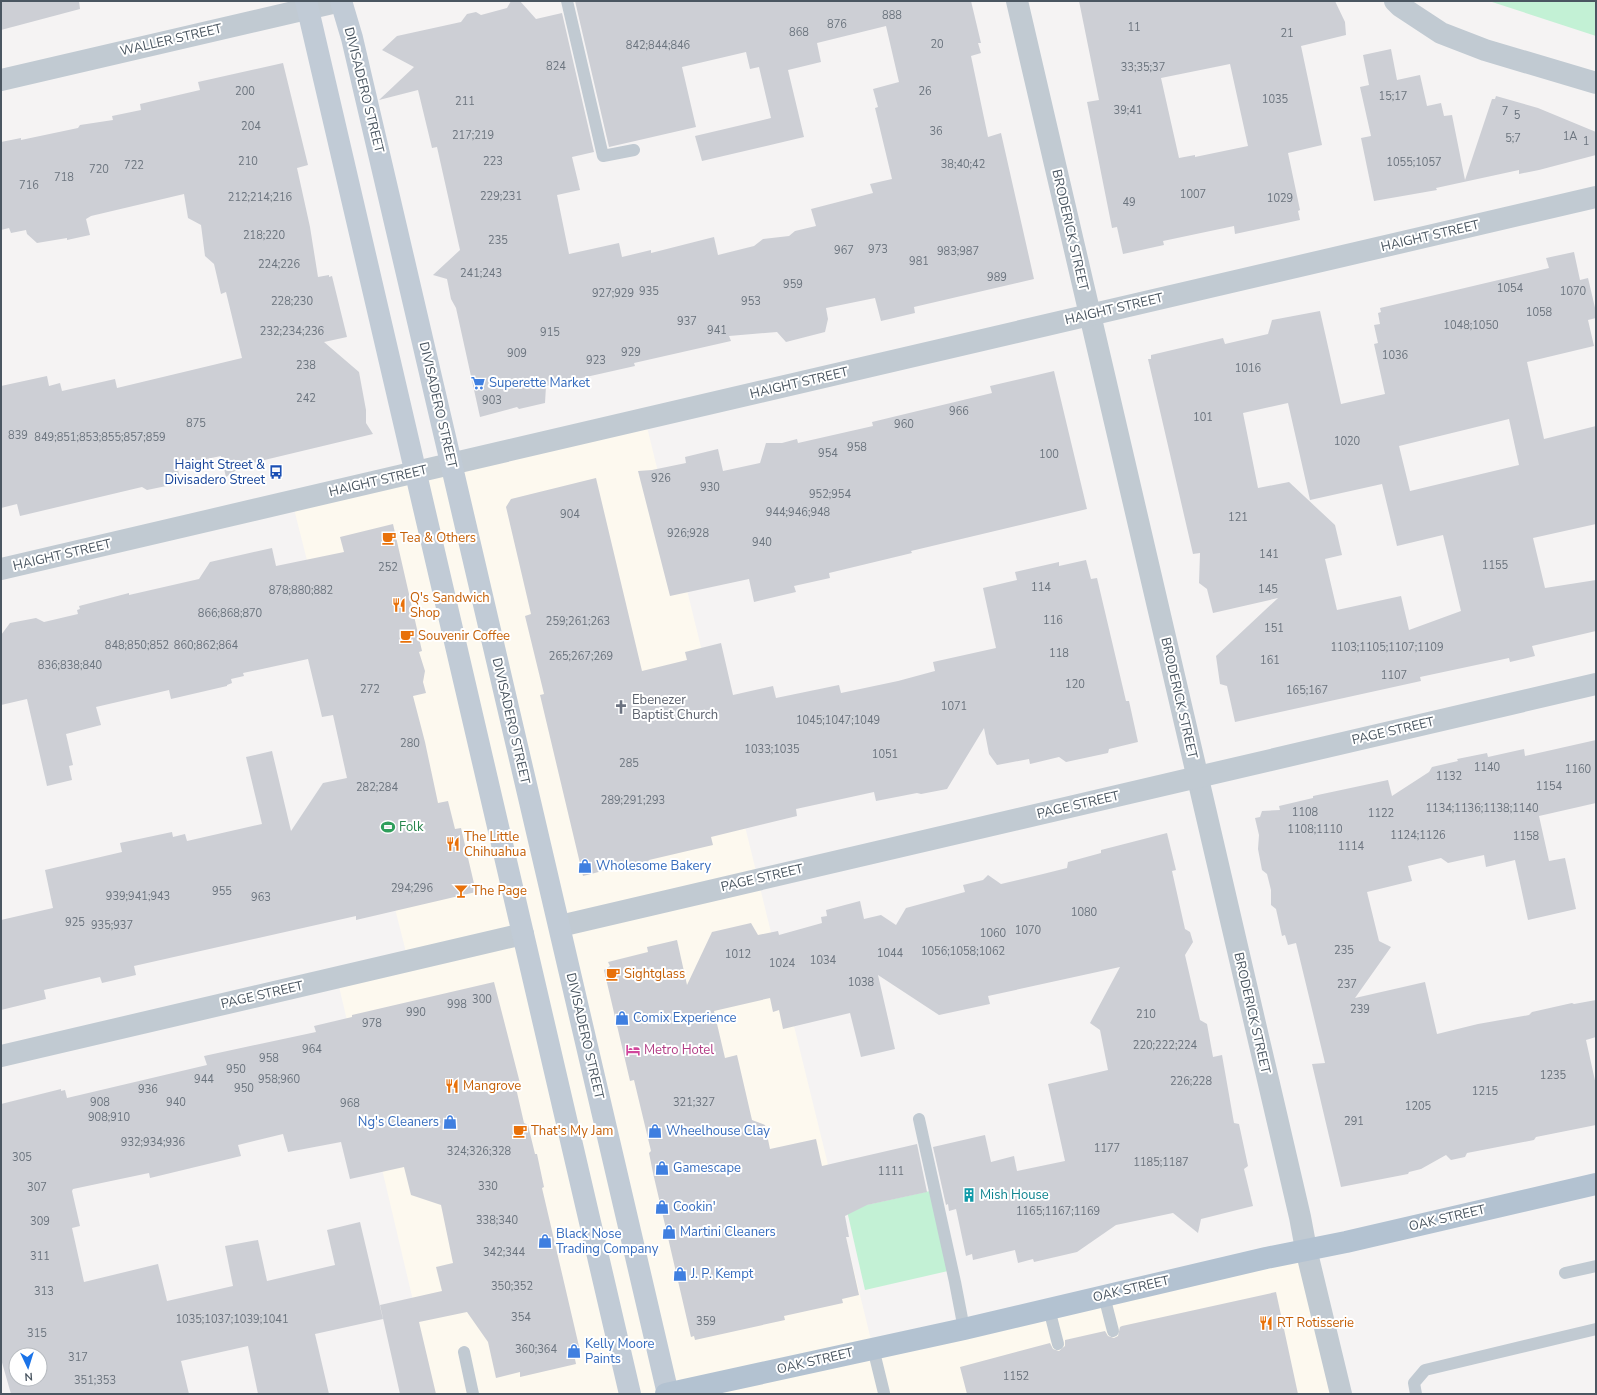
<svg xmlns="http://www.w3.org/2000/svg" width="1597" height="1395" viewBox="0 0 1597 1395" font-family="'Nunito Sans',sans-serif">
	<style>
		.commercial { fill: #fdf9ef }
		.green { fill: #c3f1d5 }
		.building { fill: #cdcfd5; fill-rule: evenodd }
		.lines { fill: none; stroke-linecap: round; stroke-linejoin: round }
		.service { stroke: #c1cad2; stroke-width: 12 }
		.minor { stroke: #c1cad2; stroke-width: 22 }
		.tertiary { stroke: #c1cad2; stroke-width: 22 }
		.secondary { stroke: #c1cbd6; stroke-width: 22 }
		.primary { stroke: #b3c2d1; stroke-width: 22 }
		.labels { text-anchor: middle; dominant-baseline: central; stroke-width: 4; stroke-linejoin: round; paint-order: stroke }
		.number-label { font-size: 11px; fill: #6b747e }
		.street-label { font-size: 13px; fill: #4a5661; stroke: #fff }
		.shop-label { font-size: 13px; fill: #366cbe; stroke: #fff; text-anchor: start }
		.transit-label { font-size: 13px; fill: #164399; stroke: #fff; text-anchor: end }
		.food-label { font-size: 13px; fill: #c56008; stroke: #fff; text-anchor: start }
		.worship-label { font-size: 13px; fill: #5b616d; stroke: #fff; text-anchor: start }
		.leisure-label { font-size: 13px; fill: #27864d; stroke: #fff; text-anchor: start }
		.hotel-label { font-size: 13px; fill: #b23c85; stroke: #fff; text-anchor: start }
		.culture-label { font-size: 13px; fill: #0d838f; stroke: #fff; text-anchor: start }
	</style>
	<rect width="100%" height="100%" fill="#f5f3f3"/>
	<!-- commercial -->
	<path class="commercial" d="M 645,419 L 873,1348 L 1306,1249 L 1341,1394 L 435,1394 L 337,978 L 408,960 L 292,501 Z"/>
	<!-- green -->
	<g class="green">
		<path d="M 1489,1 L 1596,1 L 1596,36 Z"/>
		<path d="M 854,1159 L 866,1205 L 930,1191 L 948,1271 L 865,1290 L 843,1193 L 848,1177 L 844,1161 Z"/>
	</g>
	<!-- building -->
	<g class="building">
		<path d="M 1,1 L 79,1 L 80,9 L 1,30 Z"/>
		<path d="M 511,1 L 520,1 L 536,19 L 562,13 L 594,152 L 572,157 L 580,190 L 557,195 L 569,254 L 619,243 L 622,257 L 651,250 L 651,253 L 714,237 L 718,255 L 754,246 L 763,239 L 789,236 L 795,231 L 816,226 L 811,209 L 873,193 L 870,184 L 892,179 L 875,108 L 878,107 L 873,89 L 899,82 L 886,26 L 817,43 L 821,62 L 788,70 L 804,137 L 702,161 L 695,136 L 771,118 L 759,67 L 750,69 L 746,52 L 682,67 L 696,127 L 609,147 L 575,1 L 971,1 L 981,43 L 978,43 L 981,53 L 971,56 L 988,137 L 1001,133 L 1034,279 L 914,307 L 915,313 L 881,321 L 875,298 L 826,308 L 828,319 L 825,332 L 786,342 L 777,332 L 729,336 L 731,341 L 634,363 L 635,366 L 546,386 L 545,403 L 519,409 L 517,407 L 480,417 L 456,308 L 451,299 L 447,279 L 433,275 L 460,250 L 437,147 L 432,148 L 418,90 L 379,100 L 414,67 L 382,50 L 397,36 L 461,22 L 467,14 L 476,12 L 481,15 L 507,8 Z"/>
		<path d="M 1079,1 L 1335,1 L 1345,22 L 1346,35 L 1301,46 L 1322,145 L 1288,153 L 1300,210 L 1298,211 L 1300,220 L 1235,234 L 1234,226 L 1163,241 L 1164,245 L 1123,254 L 1117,227 L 1112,228 L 1087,102 L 1099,100 ZM 1230,64 L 1248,146 L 1195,157 L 1195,155 L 1179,158 L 1161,78 Z"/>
		<path d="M 1391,49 L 1397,80 L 1420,75 L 1427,106 L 1441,103 L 1444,116 L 1452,115 L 1465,180 L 1492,99 L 1495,99 L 1496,96 L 1538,108 L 1596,132 L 1596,155 L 1539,170 L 1519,174 L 1519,170 L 1436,188 L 1437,190 L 1374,201 L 1361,138 L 1371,136 L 1360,87 L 1369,85 L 1363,55 Z"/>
		<path d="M 283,63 L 308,165 L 297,168 L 310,227 L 318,277 L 329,275 L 329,277 L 332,276 L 347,337 L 324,342 L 359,372 L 366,410 L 366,423 L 373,434 L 244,465 L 226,477 L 221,456 L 177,465 L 181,483 L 147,490 L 142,487 L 20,516 L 17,504 L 1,508 L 1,386 L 47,376 L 49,386 L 60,383 L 62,391 L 115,379 L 117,388 L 242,358 L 226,292 L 221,294 L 214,264 L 205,256 L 201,225 L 188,218 L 184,194 L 91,216 L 86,219 L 90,235 L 67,240 L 67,238 L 37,243 L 27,234 L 26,230 L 11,233 L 9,228 L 1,230 L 1,142 L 21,138 L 21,140 L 78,128 L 80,125 L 113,120 L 112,116 L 141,110 L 140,104 L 200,90 L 198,82 Z"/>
		<path d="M 1574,252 L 1580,280 L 1588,278 L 1596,312 L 1596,318 L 1588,320 L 1594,346 L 1527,362 L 1544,439 L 1596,426 L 1596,524 L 1533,538 L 1545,588 L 1596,580 L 1596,631 L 1532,646 L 1535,656 L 1510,662 L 1509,658 L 1420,677 L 1421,681 L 1235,722 L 1227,686 L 1220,684 L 1216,656 L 1278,598 L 1213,613 L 1207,589 L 1199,583 L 1200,553 L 1193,554 L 1148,359 L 1151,359 L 1151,355 L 1223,338 L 1225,344 L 1268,334 L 1272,320 L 1320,311 L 1341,404 L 1385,394 L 1374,344 L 1378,343 L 1374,325 L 1380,324 L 1378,313 L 1381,312 L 1380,308 L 1549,268 L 1546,258 ZM 1288,403 L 1310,500 L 1382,484 L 1397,546 L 1443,535 L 1461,611 L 1409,630 L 1401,596 L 1337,610 L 1325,559 L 1342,555 L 1335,525 L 1289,482 L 1258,488 L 1243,413 ZM 1509,419 L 1519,465 L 1410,491 L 1399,446 Z"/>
		<path d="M 1054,371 L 1087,509 L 911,551 L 912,553 L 829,573 L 830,578 L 794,586 L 796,592 L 754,602 L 749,579 L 670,596 L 638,471 L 652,470 L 686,463 L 685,457 L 718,449 L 723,471 L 760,463 L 766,443 L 782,443 L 797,439 L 798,443 L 873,426 L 872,422 L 992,393 L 990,386 Z"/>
		<path d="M 596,478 L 642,671 L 687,660 L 685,652 L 721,643 L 733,695 L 773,686 L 776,698 L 839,685 L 841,693 L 898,681 L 935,671 L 933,662 L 996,648 L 983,588 L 1017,580 L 1015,572 L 1059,562 L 1059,566 L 1086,560 L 1091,579 L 1097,578 L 1126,701 L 1129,701 L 1138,742 L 1109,749 L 1108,753 L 1066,762 L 1059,757 L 1030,764 L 1029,759 L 997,765 L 989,754 L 984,728 L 947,789 L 921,794 L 917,793 L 876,801 L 874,792 L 796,809 L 797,816 L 711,837 L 713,845 L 649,860 L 645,865 L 634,868 L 630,864 L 583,876 L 540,695 L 544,694 L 525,616 L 531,614 L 506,507 L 511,499 Z"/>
		<path d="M 393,524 L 422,651 L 419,652 L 425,671 L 423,682 L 426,693 L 413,696 L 425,742 L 438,803 L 448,801 L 455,829 L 461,828 L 476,892 L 356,920 L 356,916 L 134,966 L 136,975 L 102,983 L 100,977 L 44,990 L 46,999 L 1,1010 L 1,920 L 53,908 L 45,870 L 122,852 L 120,843 L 172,832 L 173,837 L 185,834 L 187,841 L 262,824 L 246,757 L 272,751 L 291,831 L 323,783 L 347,778 L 333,715 L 322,717 L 308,659 L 243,673 L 244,676 L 231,679 L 232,683 L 227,685 L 227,686 L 171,699 L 169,690 L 96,707 L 101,725 L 66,734 L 73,765 L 69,766 L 72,780 L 47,786 L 27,699 L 1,705 L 1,635 L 10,623 L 36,618 L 44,622 L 78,614 L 77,610 L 80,609 L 79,606 L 129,593 L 129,595 L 199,579 L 210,562 L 272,548 L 276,566 L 344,552 L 340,537 Z"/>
		<path d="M 1596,740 L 1596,803 L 1539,816 L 1549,861 L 1565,858 L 1576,909 L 1528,920 L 1515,860 L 1486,867 L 1484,855 L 1448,863 L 1441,858 L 1408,866 L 1412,881 L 1367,892 L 1379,941 L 1391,947 L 1355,998 L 1425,982 L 1437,1034 L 1478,1024 L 1529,1015 L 1532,1012 L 1572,1003 L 1574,1004 L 1596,1000 L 1596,1037 L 1586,1040 L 1596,1085 L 1596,1125 L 1536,1137 L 1534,1140 L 1467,1153 L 1465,1157 L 1451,1160 L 1446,1155 L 1421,1169 L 1409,1172 L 1408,1174 L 1341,1187 L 1312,1064 L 1325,1063 L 1296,943 L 1288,945 L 1285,935 L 1282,936 L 1276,909 L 1271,905 L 1271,890 L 1267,874 L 1262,870 L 1258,849 L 1259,835 L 1255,818 L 1260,817 L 1262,811 L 1280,810 L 1279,806 L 1313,798 L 1313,796 L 1388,780 L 1392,796 L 1429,772 L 1432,767 L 1458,761 L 1457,759 L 1487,753 L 1488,757 L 1524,749 L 1525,756 Z"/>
		<path d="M 1167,833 L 1176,870 L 1172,871 L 1185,929 L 1190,932 L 1193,942 L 1185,955 L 1200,1020 L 1207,1024 L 1213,1057 L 1222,1055 L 1234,1123 L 1239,1124 L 1248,1166 L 1244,1169 L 1253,1206 L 1201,1219 L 1198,1233 L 1173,1213 L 1116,1225 L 1077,1252 L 1034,1262 L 1033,1259 L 1018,1263 L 1015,1250 L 973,1260 L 972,1254 L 966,1256 L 956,1209 L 949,1211 L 948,1204 L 946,1205 L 933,1147 L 985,1135 L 991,1162 L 1014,1156 L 1017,1171 L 1065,1161 L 1048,1084 L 1108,1070 L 1100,1030 L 1090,1023 L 1120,967 L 988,996 L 990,1004 L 939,1015 L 878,975 L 895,1049 L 861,1057 L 850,1013 L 783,1029 L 779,1010 L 773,1012 L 770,998 L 714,1011 L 725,1058 L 737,1055 L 752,1120 L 765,1125 L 770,1149 L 816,1139 L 822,1166 L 917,1144 L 927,1192 L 867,1205 L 845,1216 L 849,1237 L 846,1237 L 859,1295 L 842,1299 L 843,1303 L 784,1316 L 785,1320 L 695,1340 L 694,1336 L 691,1337 L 653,1173 L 649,1153 L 651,1151 L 634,1080 L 630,1081 L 604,970 L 610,966 L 608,962 L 648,952 L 647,947 L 677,940 L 687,985 L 712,932 L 751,923 L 758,935 L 778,931 L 779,935 L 822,923 L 821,917 L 827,916 L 826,910 L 860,901 L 864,919 L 881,915 L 896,925 L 906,908 L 965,892 L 963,885 L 983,880 L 988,875 L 1001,884 L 1043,874 L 1067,868 L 1068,862 L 1101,853 L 1101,850 Z"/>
		<path d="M 494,982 L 521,1087 L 516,1088 L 524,1123 L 528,1125 L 535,1154 L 537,1154 L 544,1187 L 542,1188 L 581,1355 L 580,1358 L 575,1359 L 576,1364 L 520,1377 L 520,1372 L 496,1378 L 488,1342 L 467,1312 L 419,1322 L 436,1394 L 400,1394 L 380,1305 L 442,1291 L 436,1267 L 453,1263 L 441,1205 L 411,1195 L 404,1167 L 350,1179 L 341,1142 L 288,1152 L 283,1134 L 238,1145 L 241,1156 L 150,1178 L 149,1173 L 73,1189 L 72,1191 L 80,1226 L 72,1228 L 84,1282 L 158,1264 L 167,1301 L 233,1286 L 225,1246 L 258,1240 L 267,1281 L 335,1265 L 327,1230 L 360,1222 L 383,1319 L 315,1334 L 329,1394 L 258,1394 L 248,1346 L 181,1361 L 189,1394 L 11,1394 L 1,1359 L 1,1104 L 61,1089 L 61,1091 L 65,1090 L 67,1098 L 207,1065 L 204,1056 L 316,1032 L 314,1026 L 352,1017 L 352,1015 ZM 16,1355 L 40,1355 L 40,1379 L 16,1379 Z"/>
		<path d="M 1276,1292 L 1298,1394 L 967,1394 L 960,1367 L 1050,1343 L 1053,1349 L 1059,1351 L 1065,1346 L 1065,1340 L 1105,1331 L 1108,1336 L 1114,1338 L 1118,1336 L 1120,1327 L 1122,1326 Z"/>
	</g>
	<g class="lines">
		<!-- service -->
		<g class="service">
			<path d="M 567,1 L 603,156 L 634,150"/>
			<path d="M 919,1119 L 955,1282 L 964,1329"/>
			<path d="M 1565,1273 L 1596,1266"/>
			<path d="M 1104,1296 L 1113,1331"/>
			<path d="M 1049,1309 L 1058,1344"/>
			<path d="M 873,1348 L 884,1393"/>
			<path d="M 464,1352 L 473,1394"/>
			<path d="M 1416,1394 L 1414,1383 L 1425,1370 L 1596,1329"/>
		</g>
		<!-- minor -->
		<g class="minor">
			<path d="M 1017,1 L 1300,1217 L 1306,1249 L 1341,1394"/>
			<path d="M 1395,1 L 1400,6 L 1441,33 L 1485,50 L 1596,83"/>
			<path d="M 1,80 L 341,1"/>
			<path d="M 1,569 L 416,472"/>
			<path d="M 560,926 L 1596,684"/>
			<path d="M 1,1056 L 523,934"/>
		</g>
		<!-- tertiary -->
		<path class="tertiary" d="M 416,472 L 1596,197"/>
		<!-- secondary -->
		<g class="secondary">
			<path d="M 306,1 L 630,1394"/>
			<path d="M 341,1 L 352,38 L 668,1394"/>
		</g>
		<!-- primary -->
		<path class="primary" d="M 666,1394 L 964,1329 L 1266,1258 L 1346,1242 L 1596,1184"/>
	</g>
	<!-- icons -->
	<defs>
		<symbol id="supermarket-bare" viewBox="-9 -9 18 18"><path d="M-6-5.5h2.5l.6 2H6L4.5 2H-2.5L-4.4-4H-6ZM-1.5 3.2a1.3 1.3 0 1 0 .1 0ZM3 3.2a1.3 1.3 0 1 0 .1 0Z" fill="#3f7fe0" stroke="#fff" stroke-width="2.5" paint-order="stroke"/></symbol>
		<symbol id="bus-bare" viewBox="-9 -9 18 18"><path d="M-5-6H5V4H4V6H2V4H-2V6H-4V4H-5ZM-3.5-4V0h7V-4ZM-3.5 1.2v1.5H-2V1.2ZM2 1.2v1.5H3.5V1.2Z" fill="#1a4fb4" stroke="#fff" stroke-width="2.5" paint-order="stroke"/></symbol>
		<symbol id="cafe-bare" viewBox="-9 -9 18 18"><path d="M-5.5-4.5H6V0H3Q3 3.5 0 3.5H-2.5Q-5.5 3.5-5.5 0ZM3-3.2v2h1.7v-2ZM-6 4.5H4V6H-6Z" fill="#e8710a" stroke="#fff" stroke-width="2.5" paint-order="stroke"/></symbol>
		<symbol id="restaurant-bare" viewBox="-9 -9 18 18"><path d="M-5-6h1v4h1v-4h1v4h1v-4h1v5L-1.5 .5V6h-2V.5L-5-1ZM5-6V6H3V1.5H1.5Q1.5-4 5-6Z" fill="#e8710a" stroke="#fff" stroke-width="2.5" paint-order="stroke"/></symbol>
		<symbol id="church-bare" viewBox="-9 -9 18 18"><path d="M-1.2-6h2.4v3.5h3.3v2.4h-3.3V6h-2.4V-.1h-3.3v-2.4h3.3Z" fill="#6b7280" stroke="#fff" stroke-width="2.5" paint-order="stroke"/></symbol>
		<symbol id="stadium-bare" viewBox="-9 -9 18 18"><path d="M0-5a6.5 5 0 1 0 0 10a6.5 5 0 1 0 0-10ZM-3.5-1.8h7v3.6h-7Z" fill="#2e9e5b" stroke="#fff" stroke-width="2.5" paint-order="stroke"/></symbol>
		<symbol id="shop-bare" viewBox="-9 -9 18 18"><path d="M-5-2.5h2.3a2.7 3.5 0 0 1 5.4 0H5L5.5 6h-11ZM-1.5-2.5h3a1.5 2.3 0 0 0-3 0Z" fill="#3f7fe0" stroke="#fff" stroke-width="2.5" paint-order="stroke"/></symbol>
		<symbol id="bar-bare" viewBox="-9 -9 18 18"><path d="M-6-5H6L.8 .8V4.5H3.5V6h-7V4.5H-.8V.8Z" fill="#e8710a" stroke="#fff" stroke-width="2.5" paint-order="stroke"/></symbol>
		<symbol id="hotel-bare" viewBox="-9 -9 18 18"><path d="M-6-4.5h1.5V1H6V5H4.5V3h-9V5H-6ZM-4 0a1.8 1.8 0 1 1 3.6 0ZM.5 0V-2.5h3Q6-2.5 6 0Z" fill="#d1479c" stroke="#fff" stroke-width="2.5" paint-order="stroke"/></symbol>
		<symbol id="building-bare" viewBox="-9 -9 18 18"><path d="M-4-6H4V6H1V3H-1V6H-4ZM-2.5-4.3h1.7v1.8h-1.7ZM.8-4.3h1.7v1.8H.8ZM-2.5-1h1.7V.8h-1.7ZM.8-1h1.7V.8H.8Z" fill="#0f9aa8" stroke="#fff" stroke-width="2.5" paint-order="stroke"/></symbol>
	</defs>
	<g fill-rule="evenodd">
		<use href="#supermarket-bare" x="468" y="373" width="20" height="20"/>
		<use href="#bus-bare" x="266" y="462" width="20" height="20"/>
		<use href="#cafe-bare" x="379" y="528" width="20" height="20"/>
		<use href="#restaurant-bare" x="389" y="595" width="20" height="20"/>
		<use href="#cafe-bare" x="397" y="626" width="20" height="20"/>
		<use href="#church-bare" x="611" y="697" width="20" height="20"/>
		<use href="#stadium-bare" x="378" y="817" width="20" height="20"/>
		<use href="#restaurant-bare" x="443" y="834" width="20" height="20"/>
		<use href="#shop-bare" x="575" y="856" width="20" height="20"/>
		<use href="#bar-bare" x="451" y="881" width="20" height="20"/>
		<use href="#cafe-bare" x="603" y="964" width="20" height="20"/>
		<use href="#shop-bare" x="612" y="1008" width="20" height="20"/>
		<use href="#hotel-bare" x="623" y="1040" width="20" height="20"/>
		<use href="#restaurant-bare" x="442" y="1076" width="20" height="20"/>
		<use href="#shop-bare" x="440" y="1112" width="20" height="20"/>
		<use href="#cafe-bare" x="510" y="1121" width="20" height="20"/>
		<use href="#shop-bare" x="645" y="1121" width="20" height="20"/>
		<use href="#shop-bare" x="652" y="1158" width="20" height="20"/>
		<use href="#building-bare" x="959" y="1185" width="20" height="20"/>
		<use href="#shop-bare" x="652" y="1197" width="20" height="20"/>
		<use href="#shop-bare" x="659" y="1222" width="20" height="20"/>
		<use href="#shop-bare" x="535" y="1231" width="20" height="20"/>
		<use href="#shop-bare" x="670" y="1264" width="20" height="20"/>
		<use href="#restaurant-bare" x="1256" y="1313" width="20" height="20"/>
		<use href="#shop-bare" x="564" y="1341" width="20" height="20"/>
	</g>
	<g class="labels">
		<!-- number labels -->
		<g class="number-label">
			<text x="892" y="15">888</text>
			<text x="837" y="24">876</text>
			<text x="1134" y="27">11</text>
			<text x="799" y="32">868</text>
			<text x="1287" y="33">21</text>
			<text x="937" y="44">20</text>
			<text x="658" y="45">842;844;846</text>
			<text x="556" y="66">824</text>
			<text x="1143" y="67">33;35;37</text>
			<text x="245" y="91">200</text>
			<text x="925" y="91">26</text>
			<text x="1393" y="96">15;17</text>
			<text x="1275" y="99">1035</text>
			<text x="465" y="101">211</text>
			<text x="1128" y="110">39;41</text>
			<text x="1505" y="111">7</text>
			<text x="1517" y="115">5</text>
			<text x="251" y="126">204</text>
			<text x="936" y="131">36</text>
			<text x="473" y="135">217;219</text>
			<text x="1570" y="136">1A</text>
			<text x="1513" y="138">5;7</text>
			<text x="1586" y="141">1</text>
			<text x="248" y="161">210</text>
			<text x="493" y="161">223</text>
			<text x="1414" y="162">1055;1057</text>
			<text x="963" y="164">38;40;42</text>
			<text x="134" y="165">722</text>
			<text x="99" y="169">720</text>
			<text x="64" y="177">718</text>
			<text x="29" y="185">716</text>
			<text x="1193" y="194">1007</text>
			<text x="501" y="196">229;231</text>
			<text x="260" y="197">212;214;216</text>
			<text x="1280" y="198">1029</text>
			<text x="1129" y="202">49</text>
			<text x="264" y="235">218;220</text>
			<text x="498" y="240">235</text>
			<text x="878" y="249">973</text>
			<text x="844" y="250">967</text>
			<text x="958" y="251">983;987</text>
			<text x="919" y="261">981</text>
			<text x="279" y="264">224;226</text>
			<text x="481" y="273">241;243</text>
			<text x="997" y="277">989</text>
			<text x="793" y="284">959</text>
			<text x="1510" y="288">1054</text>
			<text x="649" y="291">935</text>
			<text x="1573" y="291">1070</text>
			<text x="613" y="293">927;929</text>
			<text x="292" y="301">228;230</text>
			<text x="751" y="301">953</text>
			<text x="1539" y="312">1058</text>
			<text x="687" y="321">937</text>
			<text x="1471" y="325">1048;1050</text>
			<text x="717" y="330">941</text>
			<text x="292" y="331">232;234;236</text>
			<text x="550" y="332">915</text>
			<text x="631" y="352">929</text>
			<text x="517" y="353">909</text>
			<text x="1395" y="355">1036</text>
			<text x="596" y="360">923</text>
			<text x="306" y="365">238</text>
			<text x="1248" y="368">1016</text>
			<text x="306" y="398">242</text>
			<text x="492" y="400">903</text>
			<text x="959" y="411">966</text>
			<text x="1203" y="417">101</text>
			<text x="196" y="423">875</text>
			<text x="904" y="424">960</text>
			<text x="18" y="435">839</text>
			<text x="100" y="437">849;851;853;855;857;859</text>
			<text x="1347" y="441">1020</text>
			<text x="857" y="447">958</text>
			<text x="828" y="453">954</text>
			<text x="1049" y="454">100</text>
			<text x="661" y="478">926</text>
			<text x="710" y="487">930</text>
			<text x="830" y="494">952;954</text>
			<text x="798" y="512">944;946;948</text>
			<text x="570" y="514">904</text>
			<text x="1238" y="517">121</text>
			<text x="688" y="533">926;928</text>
			<text x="762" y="542">940</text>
			<text x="1269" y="554">141</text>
			<text x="1495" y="565">1155</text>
			<text x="388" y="567">252</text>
			<text x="1041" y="587">114</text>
			<text x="1268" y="589">145</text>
			<text x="301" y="590">878;880;882</text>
			<text x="230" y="613">866;868;870</text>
			<text x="1053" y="620">116</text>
			<text x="578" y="621">259;261;263</text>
			<text x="1274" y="628">151</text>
			<text x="137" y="645">848;850;852</text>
			<text x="206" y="645">860;862;864</text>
			<text x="1387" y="647">1103;1105;1107;1109</text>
			<text x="1059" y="653">118</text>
			<text x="581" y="656">265;267;269</text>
			<text x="1270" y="660">161</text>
			<text x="70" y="665">836;838;840</text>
			<text x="1394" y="675">1107</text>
			<text x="1075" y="684">120</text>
			<text x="370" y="689">272</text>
			<text x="1307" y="690">165;167</text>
			<text x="954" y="706">1071</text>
			<text x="838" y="720">1045;1047;1049</text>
			<text x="410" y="743">280</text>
			<text x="772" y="749">1033;1035</text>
			<text x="885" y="754">1051</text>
			<text x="629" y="763">285</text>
			<text x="1487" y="767">1140</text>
			<text x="1578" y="769">1160</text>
			<text x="1449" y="776">1132</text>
			<text x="1549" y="786">1154</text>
			<text x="377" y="787">282;284</text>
			<text x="633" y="800">289;291;293</text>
			<text x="1482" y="808">1134;1136;1138;1140</text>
			<text x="1305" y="812">1108</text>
			<text x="1381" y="813">1122</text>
			<text x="1315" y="829">1108;1110</text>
			<text x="1418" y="835">1124;1126</text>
			<text x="1526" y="836">1158</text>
			<text x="1351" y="846">1114</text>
			<text x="412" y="888">294;296</text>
			<text x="222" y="891">955</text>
			<text x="138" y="896">939;941;943</text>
			<text x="261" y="897">963</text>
			<text x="1084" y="912">1080</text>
			<text x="75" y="922">925</text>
			<text x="112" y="925">935;937</text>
			<text x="1028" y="930">1070</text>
			<text x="993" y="933">1060</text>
			<text x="1344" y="950">235</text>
			<text x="963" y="951">1056;1058;1062</text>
			<text x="890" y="953">1044</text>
			<text x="738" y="954">1012</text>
			<text x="823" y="960">1034</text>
			<text x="782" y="963">1024</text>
			<text x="861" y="982">1038</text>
			<text x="1347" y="984">237</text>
			<text x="482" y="999">300</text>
			<text x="457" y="1004">998</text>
			<text x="1360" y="1009">239</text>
			<text x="416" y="1012">990</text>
			<text x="1146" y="1014">210</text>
			<text x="372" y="1023">978</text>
			<text x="1165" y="1045">220;222;224</text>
			<text x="312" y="1049">964</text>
			<text x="269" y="1058">958</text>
			<text x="236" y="1069">950</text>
			<text x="1553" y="1075">1235</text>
			<text x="204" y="1079">944</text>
			<text x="279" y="1079">958;960</text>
			<text x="1191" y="1081">226;228</text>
			<text x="244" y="1088">950</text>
			<text x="148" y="1089">936</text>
			<text x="1485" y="1091">1215</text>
			<text x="100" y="1102">908</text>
			<text x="176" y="1102">940</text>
			<text x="694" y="1102">321;327</text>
			<text x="350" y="1103">968</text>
			<text x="1418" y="1106">1205</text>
			<text x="109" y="1117">908;910</text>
			<text x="1354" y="1121">291</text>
			<text x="153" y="1142">932;934;936</text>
			<text x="1107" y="1148">1177</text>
			<text x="479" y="1151">324;326;328</text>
			<text x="22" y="1157">305</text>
			<text x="1161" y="1162">1185;1187</text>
			<text x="891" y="1171">1111</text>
			<text x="488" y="1186">330</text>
			<text x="37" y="1187">307</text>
			<text x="1058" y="1211">1165;1167;1169</text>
			<text x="497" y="1220">338;340</text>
			<text x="40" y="1221">309</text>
			<text x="504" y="1252">342;344</text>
			<text x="40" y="1256">311</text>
			<text x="512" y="1286">350;352</text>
			<text x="44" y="1291">313</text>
			<text x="521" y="1317">354</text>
			<text x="232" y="1319">1035;1037;1039;1041</text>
			<text x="706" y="1321">359</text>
			<text x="37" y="1333">315</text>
			<text x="536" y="1349">360;364</text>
			<text x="78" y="1357">317</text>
			<text x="1016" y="1376">1152</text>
			<text x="95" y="1380">351;353</text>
		</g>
		<!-- street labels -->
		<g class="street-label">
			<text transform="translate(171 40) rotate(-13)">WALLER STREET</text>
			<text transform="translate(364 90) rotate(76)">DIVISADERO STREET</text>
			<text transform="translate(1070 230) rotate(77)">BRODERICK STREET</text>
			<text transform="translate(1430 236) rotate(-13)">HAIGHT STREET</text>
			<text transform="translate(1114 309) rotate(-13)">HAIGHT STREET</text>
			<text transform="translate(799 383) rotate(-13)">HAIGHT STREET</text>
			<text transform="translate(438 405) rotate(77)">DIVISADERO STREET</text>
			<text transform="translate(378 481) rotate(-13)">HAIGHT STREET</text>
			<text transform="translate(62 555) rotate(-13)">HAIGHT STREET</text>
			<text transform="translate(1179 698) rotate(77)">BRODERICK STREET</text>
			<text transform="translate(511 721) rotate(77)">DIVISADERO STREET</text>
			<text transform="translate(1393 731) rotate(-13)">PAGE STREET</text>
			<text transform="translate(1078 805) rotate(-13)">PAGE STREET</text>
			<text transform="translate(762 878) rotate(-13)">PAGE STREET</text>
			<text transform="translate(262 995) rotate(-13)">PAGE STREET</text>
			<text transform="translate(1252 1013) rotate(77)">BRODERICK STREET</text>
			<text transform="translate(585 1036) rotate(77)">DIVISADERO STREET</text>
			<text transform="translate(1447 1218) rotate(-13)">OAK STREET</text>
			<text transform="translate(1131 1289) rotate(-13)">OAK STREET</text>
			<text transform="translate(815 1361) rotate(-13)">OAK STREET</text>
		</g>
		<!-- shop labels -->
		<g class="shop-label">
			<text x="489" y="383">Superette Market</text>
			<text x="596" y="866">Wholesome Bakery</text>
			<text x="633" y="1018">Comix Experience</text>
			<text x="439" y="1122" text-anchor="end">Ng's Cleaners</text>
			<text x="666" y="1131">Wheelhouse Clay</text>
			<text x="673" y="1168">Gamescape</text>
			<text x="673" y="1207">Cookin'</text>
			<text x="680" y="1232">Martini Cleaners</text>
			<text x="556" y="1234">Black Nose<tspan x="556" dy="15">Trading Company</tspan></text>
			<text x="691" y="1274">J. P. Kempt</text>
			<text x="585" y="1344">Kelly Moore<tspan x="585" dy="15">Paints</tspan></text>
		</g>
		<!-- transit labels -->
		<g class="transit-label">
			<text x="265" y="465">Haight Street &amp;<tspan x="265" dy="15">Divisadero Street</tspan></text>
		</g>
		<!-- food labels -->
		<g class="food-label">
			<text x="400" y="538">Tea &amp; Others</text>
			<text x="410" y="598">Q's Sandwich<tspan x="410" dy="15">Shop</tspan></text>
			<text x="418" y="636">Souvenir Coffee</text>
			<text x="464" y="837">The Little<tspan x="464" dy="15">Chihuahua</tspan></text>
			<text x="472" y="891">The Page</text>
			<text x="624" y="974">Sightglass</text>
			<text x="463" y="1086">Mangrove</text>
			<text x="531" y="1131">That's My Jam</text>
			<text x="1277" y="1323">RT Rotisserie</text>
		</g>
		<!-- worship labels -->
		<g class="worship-label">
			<text x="632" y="700">Ebenezer<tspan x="632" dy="15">Baptist Church</tspan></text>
		</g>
		<!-- leisure labels -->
		<g class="leisure-label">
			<text x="399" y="827">Folk</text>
		</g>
		<!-- hotel labels -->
		<g class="hotel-label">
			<text x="644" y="1050">Metro Hotel</text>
		</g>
		<!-- culture labels -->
		<g class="culture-label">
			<text x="980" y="1195">Mish House</text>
		</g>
	</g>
	<!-- border -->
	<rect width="1597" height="1395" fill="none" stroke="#4a5661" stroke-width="4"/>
	<!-- north arrow -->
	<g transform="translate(28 1367) rotate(176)"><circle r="19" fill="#ffffff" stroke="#b7bbc0"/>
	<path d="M0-3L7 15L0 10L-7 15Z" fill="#1a73e8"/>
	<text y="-6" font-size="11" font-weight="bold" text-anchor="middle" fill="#4a5661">N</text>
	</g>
</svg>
